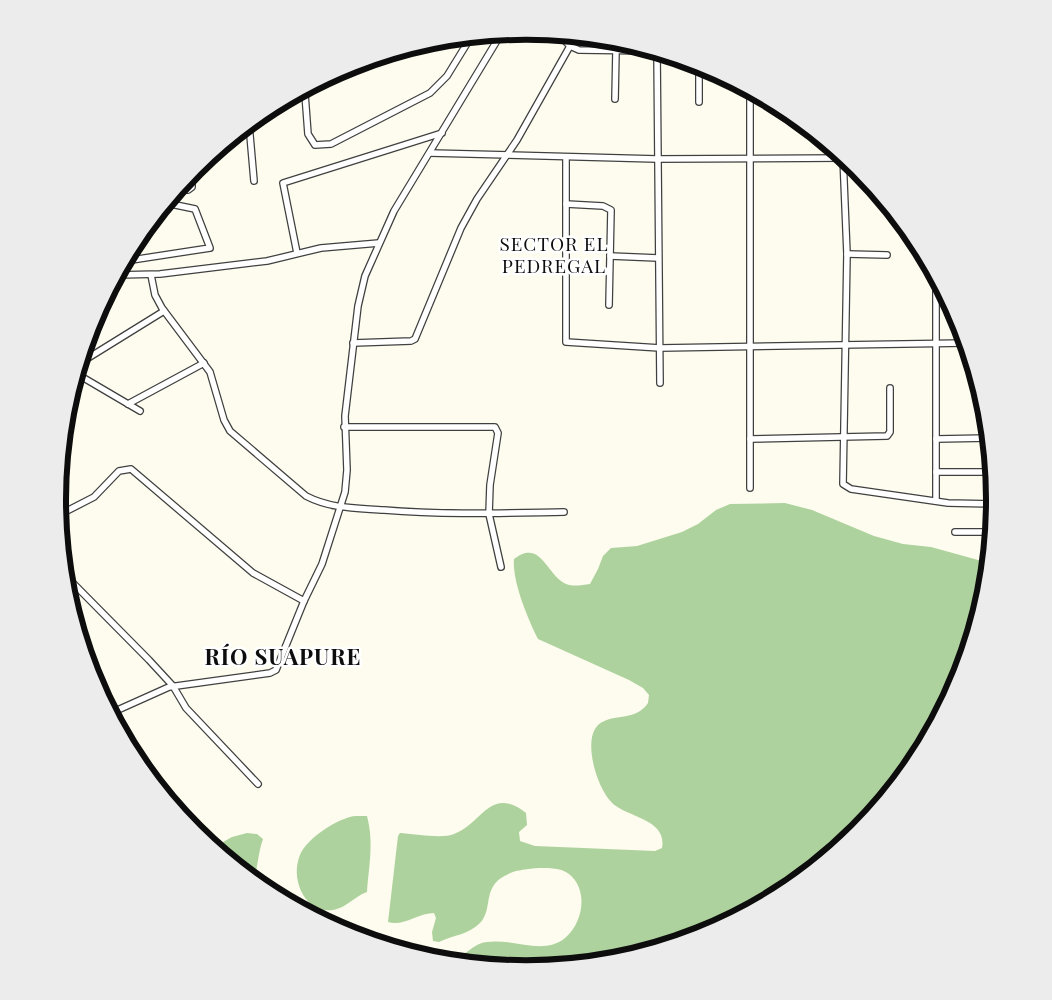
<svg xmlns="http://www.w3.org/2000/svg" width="1052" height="1000" viewBox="0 0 1052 1000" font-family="'Playfair Display',serif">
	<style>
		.forest { fill: #aed29d }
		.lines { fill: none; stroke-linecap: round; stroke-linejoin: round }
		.street-casing { stroke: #404040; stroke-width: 8 }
		.street { stroke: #fff; stroke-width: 5.5 }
		.labels { text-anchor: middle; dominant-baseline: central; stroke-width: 5; stroke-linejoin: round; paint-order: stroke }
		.neighbourhood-label { font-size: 19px; letter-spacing: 1px; fill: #0d0d0d; stroke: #fff }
		.district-label { font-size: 22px; font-weight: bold; letter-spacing: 1px; fill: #0d0d0d; stroke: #fff }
		.rim { fill: none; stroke: #0d0d0d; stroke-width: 6 }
	</style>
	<rect width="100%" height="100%" fill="#fdfcee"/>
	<!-- forest -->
	<g class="forest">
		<path d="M 785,503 L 812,510 L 874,536 L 903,544 L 931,547 L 989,563 L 986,592 L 959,680 L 916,761 L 857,832 L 786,890 L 705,933 L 617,960 L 526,969 L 443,961 C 449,958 458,957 464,954 C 473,948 477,943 487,942 C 513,938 543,956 565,938 C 583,923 589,890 569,874 C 558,865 527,868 513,872 C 479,884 495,907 480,923 C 468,935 453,935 439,942 L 433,941 L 432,932 L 436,918 L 434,913 C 418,913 403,927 388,922 L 398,836 L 400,833 C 413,834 443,839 454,834 C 482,824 490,785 526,813 L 527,825 L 519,832 L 520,841 L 535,846 L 655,851 L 662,848 C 667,821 633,818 616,806 C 599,795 584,747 595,729 C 604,714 627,720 640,711 C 643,709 646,706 648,703 L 649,695 L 643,688 L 629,680 L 538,639 C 528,619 512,581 514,559 C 541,538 547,576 566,584 C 574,587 582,585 590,584 L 598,569 L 603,556 L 611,548 L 637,546 L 682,532 L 698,524 L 716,510 L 730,504 Z"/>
		<path d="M 355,816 L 367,816 C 374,843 369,865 367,892 C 355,896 346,908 333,910 C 304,914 290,878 300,855 C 307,838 338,818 355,816 Z"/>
		<path d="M 247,833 L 257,834 L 263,839 C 258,853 258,866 254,880 L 214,847 L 232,837 Z"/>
	</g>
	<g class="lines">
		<defs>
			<g id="street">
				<path d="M 559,35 L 570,46 L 579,50 L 652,51"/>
				<path d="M 657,52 L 660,383"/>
				<path d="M 357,64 L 321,82 L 305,94 L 308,134 L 315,145 L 331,144 L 430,93 L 447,76 L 471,37"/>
				<path d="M 750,91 L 750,488"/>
				<path d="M 615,99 L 616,51 L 620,41"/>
				<path d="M 699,102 L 699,65"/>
				<path d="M 249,124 L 254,181"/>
				<path d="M 430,153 L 657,159 L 844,158"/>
				<path d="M 566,157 L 566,342 L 660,348 L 966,343"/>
				<path d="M 843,157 L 847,254 L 843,484 L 851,489 L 948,503 L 994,504"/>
				<path d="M 178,189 L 188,190 L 192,187 L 192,172"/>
				<path d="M 566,204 L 603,206 L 611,210 L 609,305"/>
				<path d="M 297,253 L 283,183 L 442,133"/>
				<path d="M 847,254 L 887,255"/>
				<path d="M 610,256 L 658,258"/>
				<path d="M 125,261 L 210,248 L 195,209 L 166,203"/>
				<path d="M 117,275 L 160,274 L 267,261 L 321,248 L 379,243"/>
				<path d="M 151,275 L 155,295 L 162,308 L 210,372 L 224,420 L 230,431 L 306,496 C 331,509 357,508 384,510 C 444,515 504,513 564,512"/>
				<path d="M 936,281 L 936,501"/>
				<path d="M 353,343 L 411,341 L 415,339 L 461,228 L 477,199 L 517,140 L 570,46"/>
				<path d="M 80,363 L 164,311"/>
				<path d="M 77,374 L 140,411"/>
				<path d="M 128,404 L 204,363"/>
				<path d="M 344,427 L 495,427 L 498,433 L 490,485 L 489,514 L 501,567"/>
				<path d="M 750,439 L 887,436 L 890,432 L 890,388"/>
				<path d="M 936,439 L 989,438"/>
				<path d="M 936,472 L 992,472"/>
				<path d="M 59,515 L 94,497 L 119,471 L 131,469 L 253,573 L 304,601"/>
				<path d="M 955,532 L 992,532"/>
				<path d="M 65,575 L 149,660 L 173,686 L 186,708 L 258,784"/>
				<path d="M 111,713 L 169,687 L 270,673 L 276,670 L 304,601 L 322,564 L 345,492 L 347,470 L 345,416 L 358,306 L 365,276 L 394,211 L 501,34"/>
			</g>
		</defs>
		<!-- street casing -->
		<use href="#street" class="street-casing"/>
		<!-- street -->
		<use href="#street" class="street"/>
	</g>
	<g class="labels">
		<!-- neighbourhood labels -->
		<g class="neighbourhood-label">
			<text x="554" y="243">SECTOR EL<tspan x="554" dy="22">PEDREGAL</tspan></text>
		</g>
		<!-- district labels -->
		<g class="district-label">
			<text x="283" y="656">RÍO SUAPURE</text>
		</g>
	</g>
	<!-- crop -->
	<path d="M0 0H1052V1000H0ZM66 500a460 460 0 1 1 920 0a460 460 0 1 1-920 0Z" fill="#ececec" fill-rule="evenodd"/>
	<path class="rim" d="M66 500a460 460 0 1 1 920 0a460 460 0 1 1-920 0Z"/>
</svg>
